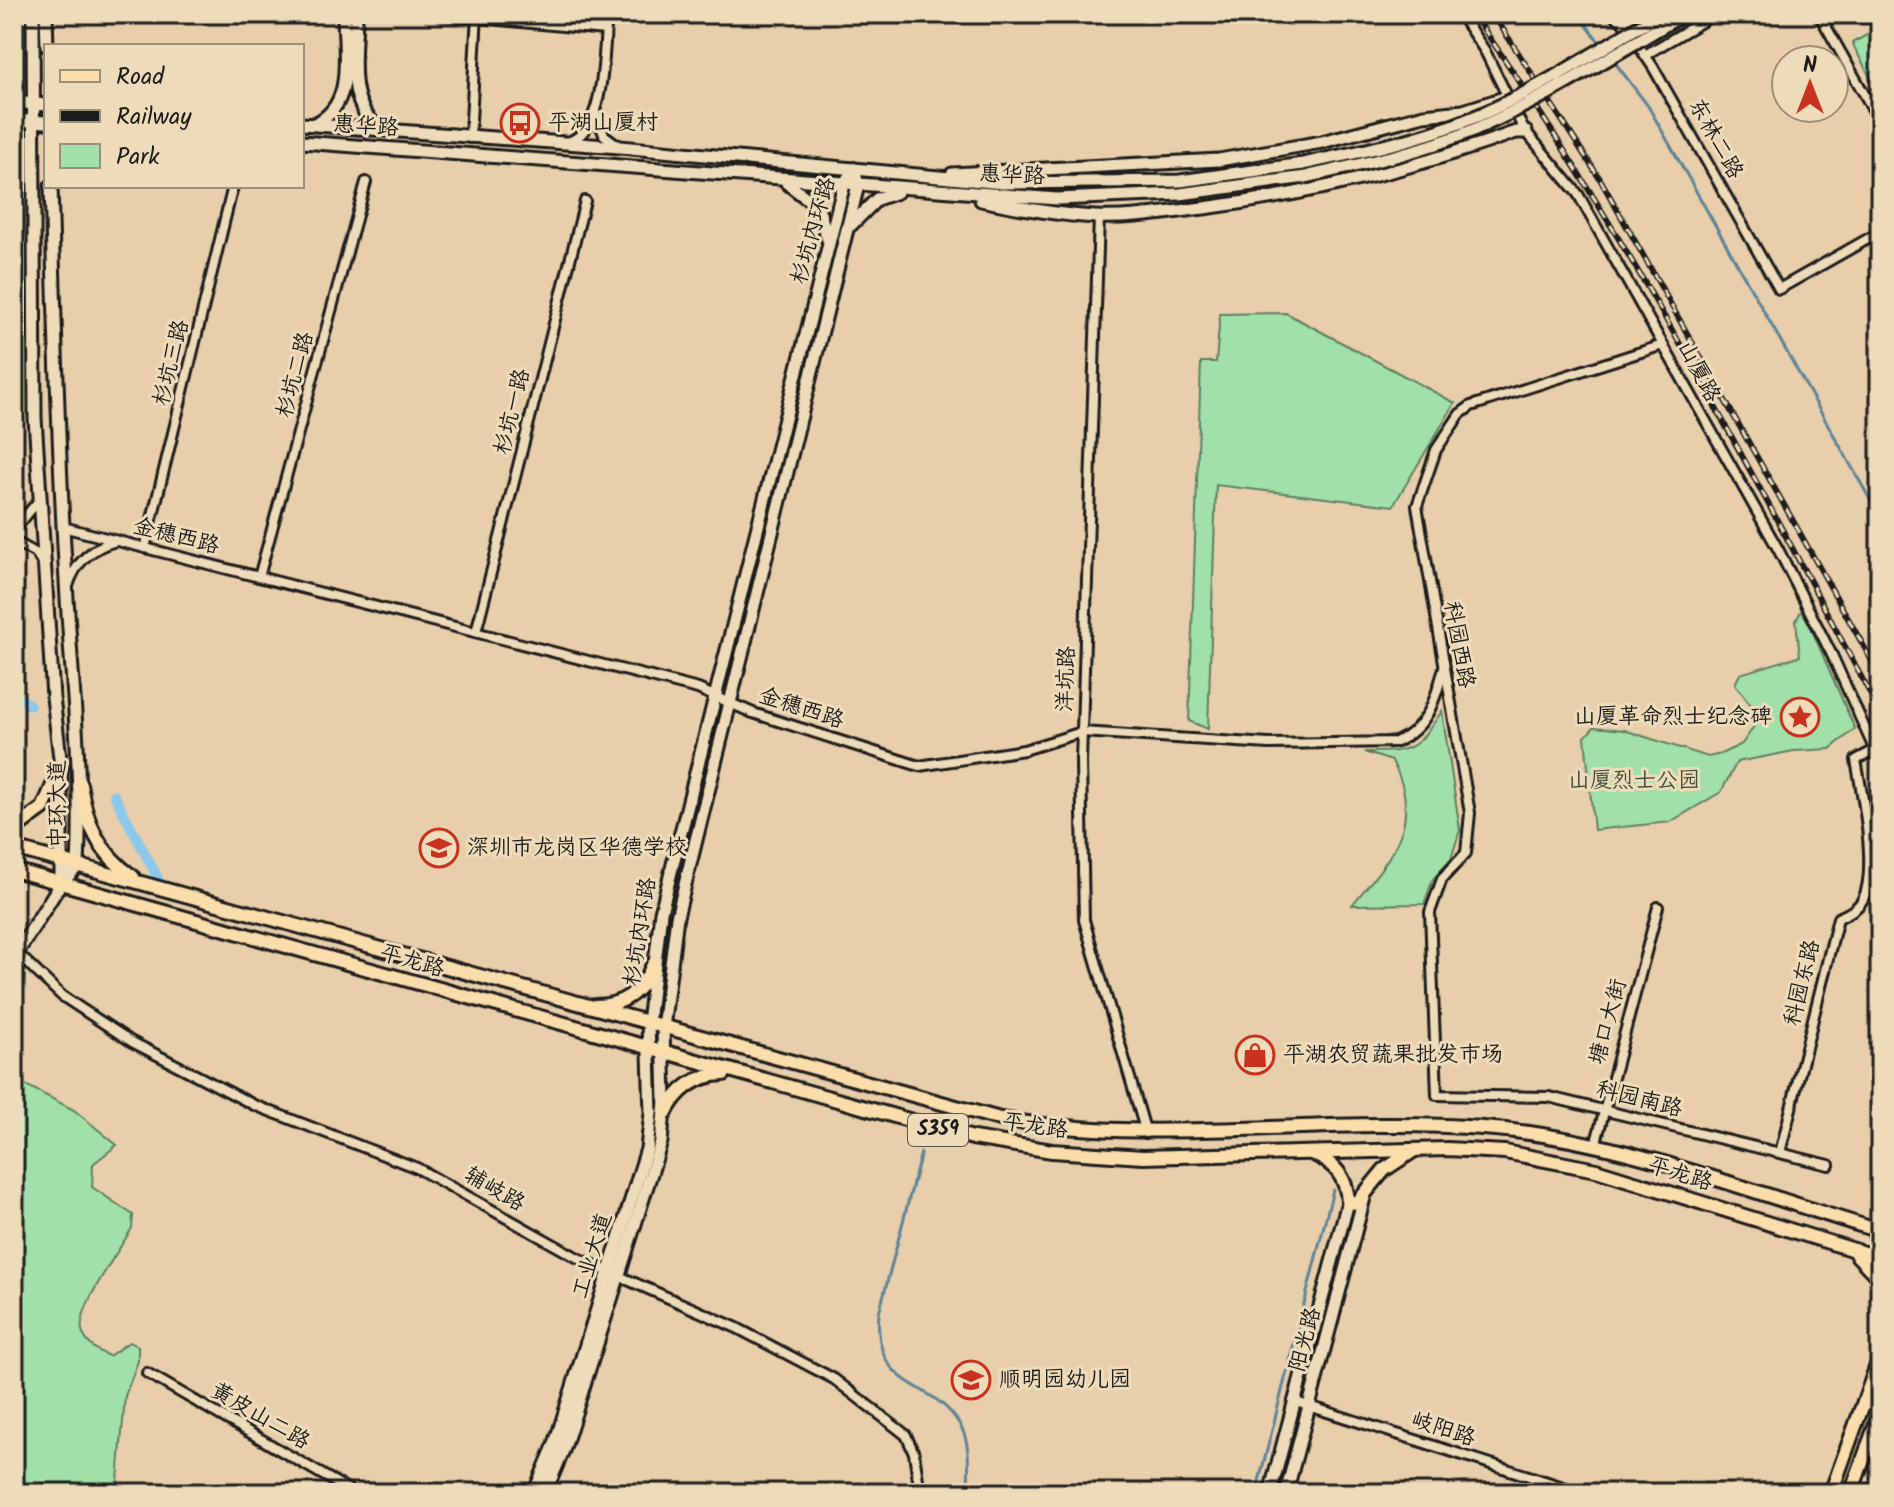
<svg xmlns="http://www.w3.org/2000/svg" width="1894" height="1507" viewBox="0 0 1894 1507" font-family="Kalam,'LXGW WenKai TC',sans-serif">
	<style>
		.green { fill: #a1e1a9; stroke: #5e7e62; stroke-width: 2 }
		.lines { fill: none; stroke-linecap: round; stroke-linejoin: round }
		.stream { stroke: #5e8498; stroke-width: 3 }
		.canal { stroke: #8ac9eb; stroke-width: 10 }
		.street-casing { stroke: #1c1c1c; stroke-width: 14 }
		.secondary-casing { stroke: #1c1c1c; stroke-width: 17 }
		.primary-casing { stroke: #1c1c1c; stroke-width: 18 }
		.street { stroke: #eedbb9; stroke-width: 8 }
		.secondary { stroke: #eedbb9; stroke-width: 11 }
		.primary { stroke: #fbddab; stroke-width: 12 }
		.rail-casing { stroke: #1c1c1c; stroke-width: 6 }
		.rail { stroke: #eedbb9; stroke-width: 3; stroke-dasharray: 9; stroke-linecap: butt }
		.secondary-bridge-casing { stroke: #1c1c1c; stroke-width: 17; stroke-linecap: butt }
		.secondary-bridge { stroke: #eedbb9; stroke-width: 11 }
		.labels { text-anchor: middle; dominant-baseline: central; stroke-width: 6; stroke-linejoin: round; paint-order: stroke }
		.shield { fill: #eedbb9; stroke: #5b554b; stroke-width: 2 }
		.shield-label { font-size: 20px; font-weight: bold; fill: #1c1c1c }
		.poi-label { font-size: 22px; fill: #1c1c1c; stroke: #eedbb9; text-anchor: start }
		.street-label { font-size: 22px; fill: #1c1c1c; stroke: #eedbb9 }
		.park-label { font-size: 22px; fill: #3d4d3f; stroke: #eedbb9 }
	</style>
	<rect width="100%" height="100%" fill="#e8ceab"/>
	<filter id="ink" filterUnits="userSpaceOnUse"><feTurbulence type="fractalNoise" baseFrequency=".0125" numOctaves="2"/><feDisplacementMap in="SourceGraphic" scale="16" xChannelSelector="R" yChannelSelector="G"/><feConvolveMatrix kernelMatrix="1 2 1 2 8 2 1 2 1" color-interpolation-filters="sRGB"/></filter>
	<g filter="url(#ink)">
		<!-- green -->
		<g class="green">
			<path d="M 1880,28 L 1880,96 L 1852,43 Z"/>
			<path d="M 1286,313 L 1455,403 L 1393,506 L 1216,485 L 1208,729 L 1189,721 L 1201,362 L 1216,362 L 1220,314 Z"/>
			<path d="M 1801,611 L 1807,619 L 1855,729 L 1830,749 L 1794,751 L 1737,762 L 1721,792 L 1670,822 L 1594,830 L 1585,737 L 1594,727 L 1624,730 L 1708,757 L 1721,754 L 1742,744 L 1755,725 L 1754,709 L 1735,684 L 1740,674 L 1800,656 L 1796,621 Z"/>
			<path d="M 1442,711 L 1460,830 L 1451,859 L 1433,879 L 1424,904 L 1352,905 C 1389,860 1426,822 1392,761 L 1364,752 C 1413,752 1415,751 1442,711 Z"/>
			<path d="M 14,1079 L 74,1110 L 117,1145 L 93,1164 L 92,1187 L 133,1215 L 132,1228 C 120,1249 77,1308 82,1330 C 85,1344 97,1351 109,1356 L 129,1342 L 138,1346 L 138,1361 L 125,1396 L 117,1493 L 14,1493 Z"/>
		</g>
		<g class="lines">
			<!-- stream -->
			<g class="stream">
				<path d="M 1578,14 L 1648,106 L 1880,517"/>
				<path d="M 921,1153 L 879,1313 C 872,1396 938,1376 963,1431 C 971,1450 968,1473 968,1493"/>
				<path d="M 1256,1493 L 1333,1190"/>
			</g>
			<!-- canal -->
			<g class="canal">
				<path d="M 14,695 L 30,705"/>
				<path d="M 114,795 L 158,878"/>
			</g>
			<defs>
				<g id="street">
					<path d="M 436,14 L 605,30"/>
					<path d="M 1460,14 L 1485,51 L 1523,128 L 1578,194 L 1778,549 L 1832,655 L 1880,762"/>
					<path d="M 1612,14 L 1622,21 L 1653,67 L 1779,289 L 1880,232"/>
					<path d="M 1819,14 L 1880,122"/>
					<path d="M 1622,21 L 1634,14"/>
					<path d="M 1645,55 L 1715,14"/>
					<path d="M 596,113 L 604,135 L 619,146"/>
					<path d="M 470,138 L 477,14"/>
					<path d="M 567,142 C 607,132 603,49 607,14"/>
					<path d="M 1099,217 L 1081,761 L 1084,920 L 1146,1133"/>
					<path d="M 1663,345 L 1471,406 L 1460,414 L 1436,450 L 1417,506 L 1470,813 L 1466,853 L 1442,879 L 1430,912 L 1437,1095 L 1549,1097 L 1829,1165"/>
					<path d="M 63,527 L 698,689 L 753,713 L 919,766 L 1024,750 L 1082,732 L 1269,744 L 1396,742 C 1428,728 1435,700 1444,668"/>
					<path d="M 14,530 L 40,499"/>
					<path d="M 14,541 L 37,554 L 43,565"/>
					<path d="M 145,548 L 233,186"/>
					<path d="M 259,577 L 366,182"/>
					<path d="M 68,586 C 75,563 92,547 116,541"/>
					<path d="M 476,632 L 585,201"/>
					<path d="M 14,950 L 62,996 L 132,1042 L 254,1105 L 417,1168 L 578,1258 L 737,1328 L 834,1379 L 906,1435 L 914,1453 L 920,1493"/>
					<path d="M 1595,1146 L 1658,907"/>
					<path d="M 1780,1153 L 1838,918 C 1847,914 1858,909 1863,899 C 1878,869 1862,794 1856,760 L 1875,750"/>
					<path d="M 147,1373 L 354,1493"/>
					<path d="M 1293,1401 L 1582,1493"/>
				</g>
				<g id="secondary">
					<path d="M 33,14 L 35,418 L 53,697 L 61,767 L 61,883"/>
					<path d="M 46,14 L 47,46"/>
					<path d="M 356,14 C 356,53 344,105 381,129"/>
					<path d="M 14,102 L 46,105"/>
					<path d="M 14,120 L 46,122"/>
					<path d="M 302,124 L 620,147 L 1003,183 L 1180,181 L 1303,164"/>
					<path d="M 314,124 C 356,106 344,52 344,14"/>
					<path d="M 302,142 L 1057,199 L 1180,194 L 1306,177"/>
					<path d="M 952,174 L 1219,160 L 1322,142 L 1424,115 L 1463,111 L 1507,97"/>
					<path d="M 787,183 L 818,207 L 828,240"/>
					<path d="M 981,200 C 1019,208 1057,215 1095,217 C 1131,219 1168,212 1204,208 C 1312,194 1413,169 1516,132 L 1526,132"/>
					<path d="M 851,225 L 877,199 L 897,192"/>
					<path d="M 17,953 L 61,883 L 78,866 C 83,771 71,676 66,581 C 58,449 55,318 51,186"/>
					<path d="M 534,1493 L 555,1444 L 647,1149 L 651,1113 L 648,1023 L 661,912 L 844,184 L 854,169"/>
					<path d="M 545,1493 L 564,1448 L 661,1142 L 665,1101 L 663,1028 L 677,917 L 858,185 L 854,169"/>
					<path d="M 1270,1493 L 1348,1202"/>
					<path d="M 1286,1493 L 1364,1198"/>
				</g>
				<g id="primary">
					<path d="M 80,784 C 86,824 99,853 133,877"/>
					<path d="M 14,829 L 43,808 L 61,767"/>
					<path d="M 14,848 L 1000,1119 C 1164,1146 1319,1116 1483,1128 C 1616,1137 1752,1193 1880,1231"/>
					<path d="M 14,870 L 973,1138 L 1052,1151 L 1143,1157 L 1447,1149 L 1505,1152 L 1596,1170 L 1880,1258"/>
					<path d="M 595,1006 C 624,1006 643,990 653,965"/>
					<path d="M 665,1114 C 677,1089 696,1075 724,1074"/>
					<path d="M 1311,1153 C 1334,1162 1347,1177 1348,1202 L 1357,1203 L 1384,1170 L 1413,1151"/>
					<path d="M 1856,1254 L 1880,1279"/>
					<path d="M 1831,1493 L 1880,1357"/>
					<path d="M 1851,1493 L 1880,1413"/>
				</g>
			</defs>
			<!-- street casing -->
			<use href="#street" class="street-casing"/>
			<!-- secondary casing -->
			<use href="#secondary" class="secondary-casing"/>
			<!-- primary casing -->
			<use href="#primary" class="primary-casing"/>
			<!-- street -->
			<use href="#street" class="street"/>
			<!-- secondary -->
			<use href="#secondary" class="secondary"/>
			<!-- primary -->
			<use href="#primary" class="primary"/>
			<defs>
				<g id="rail">
					<path d="M 1473,14 C 1627,231 1754,477 1880,712"/>
					<path d="M 1493,14 L 1600,179 L 1880,675"/>
				</g>
			</defs>
			<!-- rail casing -->
			<use href="#rail" class="rail-casing"/>
			<!-- rail -->
			<use href="#rail" class="rail"/>
			<defs>
				<g id="secondary-bridge">
					<path d="M 1303,164 C 1357,152 1411,142 1462,122 C 1532,95 1596,51 1660,14"/>
					<path d="M 1306,177 C 1361,164 1418,153 1471,131 C 1545,100 1614,54 1684,14"/>
				</g>
			</defs>
			<!-- secondary-bridge casing -->
			<use href="#secondary-bridge" class="secondary-bridge-casing"/>
			<!-- secondary-bridge -->
			<use href="#secondary-bridge" class="secondary-bridge"/>
		</g>
	</g>
	<!-- icons -->
	<defs>
		<symbol id="bus-ring" viewBox="-11 -11 22 22"><circle r="9.5" fill="#eedbb9" stroke="#c8321e" stroke-width="1.5"/><path d="M-5-6H5V4H4V6H2V4H-2V6H-4V4H-5ZM-3.5-4V0h7V-4ZM-3.5 1.2v1.5H-2V1.2ZM2 1.2v1.5H3.5V1.2Z" fill="#c8321e"/></symbol>
		<symbol id="sight-ring" viewBox="-11 -11 22 22"><circle r="9.5" fill="#eedbb9" stroke="#c8321e" stroke-width="1.5"/><path d="M0-6L1.8-2.2L6-1.7L2.9 1.2L3.7 5.4L0 3.3L-3.7 5.4L-2.9 1.2L-6-1.7L-1.8-2.2Z" fill="#c8321e"/></symbol>
		<symbol id="school-ring" viewBox="-11 -11 22 22"><circle r="9.5" fill="#eedbb9" stroke="#c8321e" stroke-width="1.5"/><path d="M0-5L7-2L0 1L-7-2ZM-4 1L0 2.5L4 1V4Q0 6-4 4Z" fill="#c8321e"/></symbol>
		<symbol id="shop-ring" viewBox="-11 -11 22 22"><circle r="9.5" fill="#eedbb9" stroke="#c8321e" stroke-width="1.5"/><path d="M-5-2.5h2.3a2.7 3.5 0 0 1 5.4 0H5L5.5 6h-11ZM-1.5-2.5h3a1.5 2.3 0 0 0-3 0Z" fill="#c8321e"/></symbol>
	</defs>
	<g fill-rule="evenodd">
		<use href="#bus-ring" x="498" y="101" width="44" height="44"/>
		<use href="#sight-ring" x="1778" y="695" width="44" height="44"/>
		<use href="#school-ring" x="417" y="826" width="44" height="44"/>
		<use href="#shop-ring" x="1233" y="1033" width="44" height="44"/>
		<use href="#school-ring" x="949" y="1358" width="44" height="44"/>
	</g>
	<g class="labels">
		<!-- shield labels -->
		<rect class="shield" x="908" y="1114" width="60" height="32" rx="6"/>
		<g class="shield-label">
			<text x="938" y="1130">S359</text>
		</g>
		<!-- poi labels -->
		<g class="poi-label">
			<text x="548" y="123">平湖山厦村</text>
			<text x="1772" y="717" text-anchor="end">山厦革命烈士纪念碑</text>
			<text x="467" y="848">深圳市龙岗区华德学校</text>
			<text x="1283" y="1055">平湖农贸蔬果批发市场</text>
			<text x="999" y="1380">顺明园幼儿园</text>
		</g>
		<!-- street labels -->
		<g class="street-label">
			<text transform="translate(366 127) rotate(4)">惠华路</text>
			<text transform="translate(1715 139) rotate(61)">东林二路</text>
			<text transform="translate(1012 176) rotate(3)">惠华路</text>
			<text transform="translate(814 231) rotate(-74)">杉坑内环路</text>
			<text transform="translate(172 363) rotate(-76)">杉坑三路</text>
			<text transform="translate(1698 372) rotate(62)">山厦路</text>
			<text transform="translate(296 375) rotate(-75)">杉坑二路</text>
			<text transform="translate(513 412) rotate(-76)">杉坑一路</text>
			<text transform="translate(176 537) rotate(14)">金穗西路</text>
			<text transform="translate(1458 645) rotate(80)">科园西路</text>
			<text transform="translate(1067 679) rotate(-88)">洋坑路</text>
			<text transform="translate(801 709) rotate(18)">金穗西路</text>
			<text transform="translate(58 804) rotate(-90)">中环大道</text>
			<text transform="translate(641 932) rotate(-81)">杉坑内环路</text>
			<text transform="translate(412 962) rotate(16)">平龙路</text>
			<text transform="translate(1803 983) rotate(-76)">科园东路</text>
			<text transform="translate(1609 1022) rotate(-75)">塘口大街</text>
			<text transform="translate(1639 1100) rotate(14)">科园南路</text>
			<text transform="translate(1035 1127) rotate(8)">平龙路</text>
			<text transform="translate(1680 1175) rotate(17)">平龙路</text>
			<text transform="translate(494 1190) rotate(30)">辅岐路</text>
			<text transform="translate(593 1256) rotate(-73)">工业大道</text>
			<text transform="translate(1306 1340) rotate(-75)">阳光路</text>
			<text transform="translate(260 1417) rotate(30)">黄皮山二路</text>
			<text transform="translate(1443 1430) rotate(18)">岐阳路</text>
		</g>
		<!-- park labels -->
		<g class="park-label">
			<text x="1634" y="781">山厦烈士公园</text>
		</g>
	</g>
	<!-- margin -->
	<rect width="1894" height="1507" fill="none" stroke="#eedbb9" stroke-width="48"/>
	<rect x="24" y="24" width="1846" height="1459" fill="none" stroke="#1c1c1c" stroke-width="3" filter="url(#ink)"/>
	<!-- legend -->
	<rect x="44" y="44" width="260" height="144" fill="#eedbb9" stroke="#9a8f7a" stroke-width="2"/>
	<rect x="60" y="70" width="40" height="12" fill="#fbddab" stroke="#9a8f7a" stroke-width="2"/>
	<text x="116" y="84" font-size="24" fill="#1c1c1c">Road</text>
	<rect x="60" y="110" width="40" height="12" fill="#1c1c1c" stroke="#9a8f7a" stroke-width="2"/>
	<text x="116" y="124" font-size="24" fill="#1c1c1c">Railway</text>
	<rect x="60" y="144" width="40" height="24" fill="#a1e1a9" stroke="#9a8f7a" stroke-width="2"/>
	<text x="116" y="164" font-size="24" fill="#1c1c1c">Park</text>
	<!-- north arrow -->
	<g transform="translate(1810 84)"><circle r="38" fill="#eedbb9" stroke="#9a8f7a" stroke-width="2"/>
	<path d="M0-6L14 30L0 20L-14 30Z" fill="#c8321e"/>
	<text y="-12" font-size="22" font-weight="bold" text-anchor="middle" fill="#1c1c1c">N</text>
	</g>
</svg>
